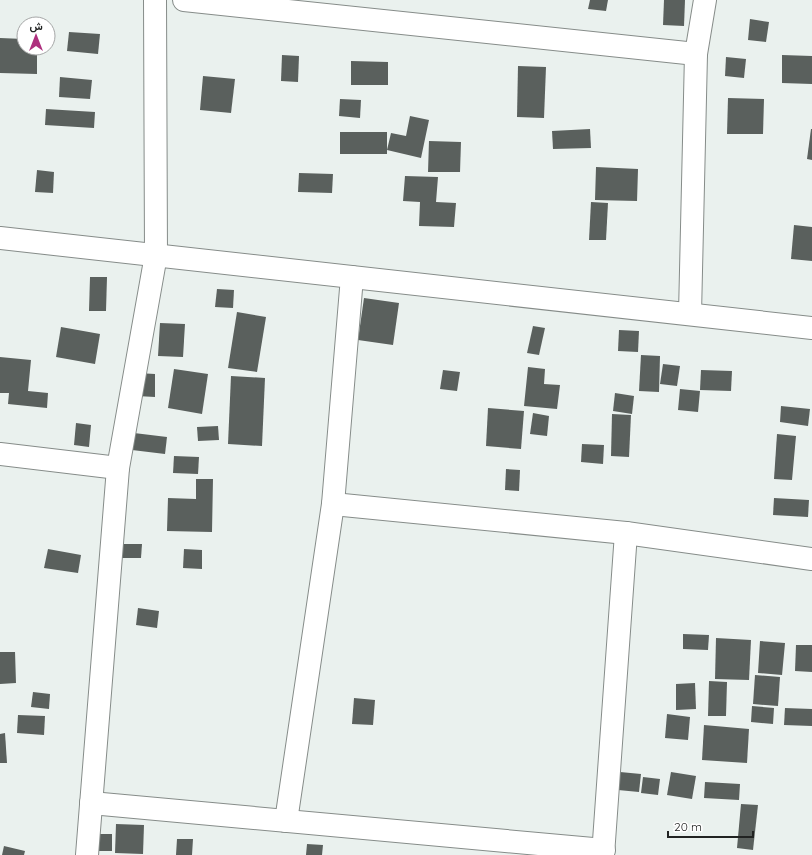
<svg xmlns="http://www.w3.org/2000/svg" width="812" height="855" viewBox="0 0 812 855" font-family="Quicksand,Vazirmatn,sans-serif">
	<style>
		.building { fill: #5a605d }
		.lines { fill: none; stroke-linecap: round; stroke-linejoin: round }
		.minor-casing { stroke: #868c89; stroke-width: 24 }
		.minor { stroke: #fff; stroke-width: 22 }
	</style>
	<rect width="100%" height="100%" fill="#eaf1ee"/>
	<!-- building -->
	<g class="building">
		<path d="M 590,0 L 608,0 L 606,11 L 588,9 Z"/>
		<path d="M 664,0 L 685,0 L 684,26 L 663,25 Z"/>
		<path d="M 750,19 L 769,22 L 766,42 L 748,40 Z"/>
		<path d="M 69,32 L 100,34 L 98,54 L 67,51 Z"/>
		<path d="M 0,38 L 24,39 L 24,48 L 37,48 L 37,74 L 0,73 Z"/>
		<path d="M 282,55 L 299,56 L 298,82 L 281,81 Z"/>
		<path d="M 782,55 L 812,56 L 812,84 L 782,83 Z"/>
		<path d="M 726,57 L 746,59 L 744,78 L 725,76 Z"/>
		<path d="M 351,61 L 388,62 L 388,85 L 351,85 Z"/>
		<path d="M 518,66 L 546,67 L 544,118 L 517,117 Z"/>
		<path d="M 203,76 L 235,79 L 231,113 L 200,110 Z"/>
		<path d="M 60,77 L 92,80 L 90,99 L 59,97 Z"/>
		<path d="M 728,98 L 764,99 L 763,134 L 727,134 Z"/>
		<path d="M 340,99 L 361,100 L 360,118 L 339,116 Z"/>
		<path d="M 46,109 L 95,112 L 94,128 L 45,125 Z"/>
		<path d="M 410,116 L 429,120 L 421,158 L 387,150 L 391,133 L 406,136 Z"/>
		<path d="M 590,129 L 591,148 L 553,149 L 552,131 Z"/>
		<path d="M 811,129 L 812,129 L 812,160 L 807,159 Z"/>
		<rect x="340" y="132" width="47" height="22"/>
		<path d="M 429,141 L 461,142 L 460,172 L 428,172 Z"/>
		<path d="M 596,167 L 638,169 L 637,201 L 595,200 Z"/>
		<path d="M 37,170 L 54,172 L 53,193 L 35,192 Z"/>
		<path d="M 299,173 L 333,174 L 332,193 L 298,192 Z"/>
		<path d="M 405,176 L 438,177 L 436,202 L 456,203 L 454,227 L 419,226 L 420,202 L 403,201 Z"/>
		<path d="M 591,202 L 608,203 L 606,240 L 589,240 Z"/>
		<path d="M 794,225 L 812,227 L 812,261 L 791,259 Z"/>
		<path d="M 90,277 L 107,277 L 106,311 L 89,311 Z"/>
		<path d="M 217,289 L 234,290 L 233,308 L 215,307 Z"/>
		<path d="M 364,298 L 399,303 L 393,345 L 358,340 Z"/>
		<path d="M 237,312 L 266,317 L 257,372 L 228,368 Z"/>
		<path d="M 160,323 L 185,324 L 183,357 L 158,356 Z"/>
		<path d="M 533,326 L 545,328 L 539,355 L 527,353 Z"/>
		<path d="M 61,327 L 100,334 L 95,364 L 56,357 Z"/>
		<path d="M 619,330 L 639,331 L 638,352 L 618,351 Z"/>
		<path d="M 641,355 L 660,356 L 659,392 L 639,391 Z"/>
		<path d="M 0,357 L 31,360 L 28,391 L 48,393 L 47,408 L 8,404 L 9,393 L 0,393 Z"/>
		<path d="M 663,364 L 680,366 L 677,386 L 660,384 Z"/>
		<path d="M 528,367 L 545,369 L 544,384 L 560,385 L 557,409 L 524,406 Z"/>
		<path d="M 174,369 L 208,374 L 202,414 L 168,408 Z"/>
		<path d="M 443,370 L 460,372 L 457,391 L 440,389 Z"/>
		<path d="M 701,370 L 732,371 L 731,391 L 700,390 Z"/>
		<path d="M 138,373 L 155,374 L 155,397 L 137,396 Z"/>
		<path d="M 231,376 L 265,378 L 262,446 L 228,444 Z"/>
		<path d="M 680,389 L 700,391 L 698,412 L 678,410 Z"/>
		<path d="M 615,393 L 634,396 L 632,414 L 613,411 Z"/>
		<path d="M 781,406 L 810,409 L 808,426 L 780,422 Z"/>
		<path d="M 488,408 L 524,411 L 521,449 L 486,446 Z"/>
		<path d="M 533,413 L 549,416 L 547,436 L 530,434 Z"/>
		<path d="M 612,414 L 631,415 L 629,457 L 611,456 Z"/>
		<path d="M 76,423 L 91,425 L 89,447 L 74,445 Z"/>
		<path d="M 218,426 L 219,440 L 198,441 L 197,427 Z"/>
		<path d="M 134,433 L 167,437 L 165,454 L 132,450 Z"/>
		<path d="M 777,434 L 796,436 L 792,480 L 774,479 Z"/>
		<path d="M 582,444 L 604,445 L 603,464 L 581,462 Z"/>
		<path d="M 174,456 L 199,457 L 198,474 L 173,473 Z"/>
		<path d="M 506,469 L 520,470 L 519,491 L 505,490 Z"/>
		<path d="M 196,479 L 213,479 L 212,532 L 167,531 L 168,498 L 196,499 Z"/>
		<path d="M 774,498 L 809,500 L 808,517 L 773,515 Z"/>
		<path d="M 121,544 L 142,544 L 141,558 L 121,558 Z"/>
		<path d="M 48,549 L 81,555 L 78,573 L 44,568 Z"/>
		<path d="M 184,549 L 202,550 L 202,569 L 183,568 Z"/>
		<path d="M 138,608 L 159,611 L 157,628 L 136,625 Z"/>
		<path d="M 683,634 L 709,635 L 708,650 L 683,649 Z"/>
		<path d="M 716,638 L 751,640 L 749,680 L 715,679 Z"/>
		<path d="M 760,641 L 785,643 L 782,675 L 758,673 Z"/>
		<path d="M 796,645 L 812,645 L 812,672 L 795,671 Z"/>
		<path d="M 0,652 L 15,652 L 16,683 L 0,684 Z"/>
		<path d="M 755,675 L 780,677 L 778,706 L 753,704 Z"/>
		<path d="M 709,681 L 727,682 L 726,716 L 708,716 Z"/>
		<path d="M 695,683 L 696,709 L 676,710 L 676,684 Z"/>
		<path d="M 33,692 L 50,694 L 49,709 L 31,707 Z"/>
		<path d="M 354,698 L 375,700 L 373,725 L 352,724 Z"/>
		<path d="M 752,706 L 774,708 L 773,724 L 751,722 Z"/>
		<path d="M 785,708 L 812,709 L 812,726 L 784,725 Z"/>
		<path d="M 667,714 L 690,717 L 688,740 L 665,738 Z"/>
		<path d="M 18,715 L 45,716 L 44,735 L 17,733 Z"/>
		<path d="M 704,725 L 749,729 L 747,763 L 702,760 Z"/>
		<path d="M 5,733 L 7,763 L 0,763 L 0,734 Z"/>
		<path d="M 620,772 L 641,774 L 639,792 L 618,790 Z"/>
		<path d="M 671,772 L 696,776 L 692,799 L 667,795 Z"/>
		<path d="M 643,777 L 660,779 L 658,795 L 641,793 Z"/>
		<path d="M 705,782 L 740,784 L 739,800 L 704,798 Z"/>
		<path d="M 741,804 L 758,805 L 753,850 L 737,848 Z"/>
		<path d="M 116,824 L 144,825 L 143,854 L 115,853 Z"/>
		<rect x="93" y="834" width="19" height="17"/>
		<path d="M 177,839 L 193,839 L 192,855 L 176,855 Z"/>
		<path d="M 307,844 L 323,845 L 322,855 L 306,855 Z"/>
		<path d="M 4,846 L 25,851 L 24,855 L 2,855 Z"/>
	</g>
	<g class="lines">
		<defs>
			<g id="minor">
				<path d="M 184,0 L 696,54"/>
				<path d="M 0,238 L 812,328"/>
				<path d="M 690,314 L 696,54 L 705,0"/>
				<path d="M 0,454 L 118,468"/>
				<path d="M 333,504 L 626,533 L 812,559"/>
				<path d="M 91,803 L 604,850"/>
				<path d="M 286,821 L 333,504 L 352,277"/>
				<path d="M 87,855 L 118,468 L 156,255 L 155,0"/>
				<path d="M 603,855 L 626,533"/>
			</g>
		</defs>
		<!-- minor casing -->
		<use href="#minor" class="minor-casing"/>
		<!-- minor -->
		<use href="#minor" class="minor"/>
	</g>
	<!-- north arrow -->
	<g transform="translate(36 36)"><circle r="19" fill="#ffffff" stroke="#a6a7a7"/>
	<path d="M0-3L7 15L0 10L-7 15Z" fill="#ae2f7e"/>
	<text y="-6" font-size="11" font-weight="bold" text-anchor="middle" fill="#212322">ش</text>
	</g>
	<!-- scale -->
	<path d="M668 831v6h85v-6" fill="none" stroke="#212322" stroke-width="2"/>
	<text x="674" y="831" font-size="12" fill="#212322" stroke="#ffffff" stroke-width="3" paint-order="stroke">20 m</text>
</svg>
